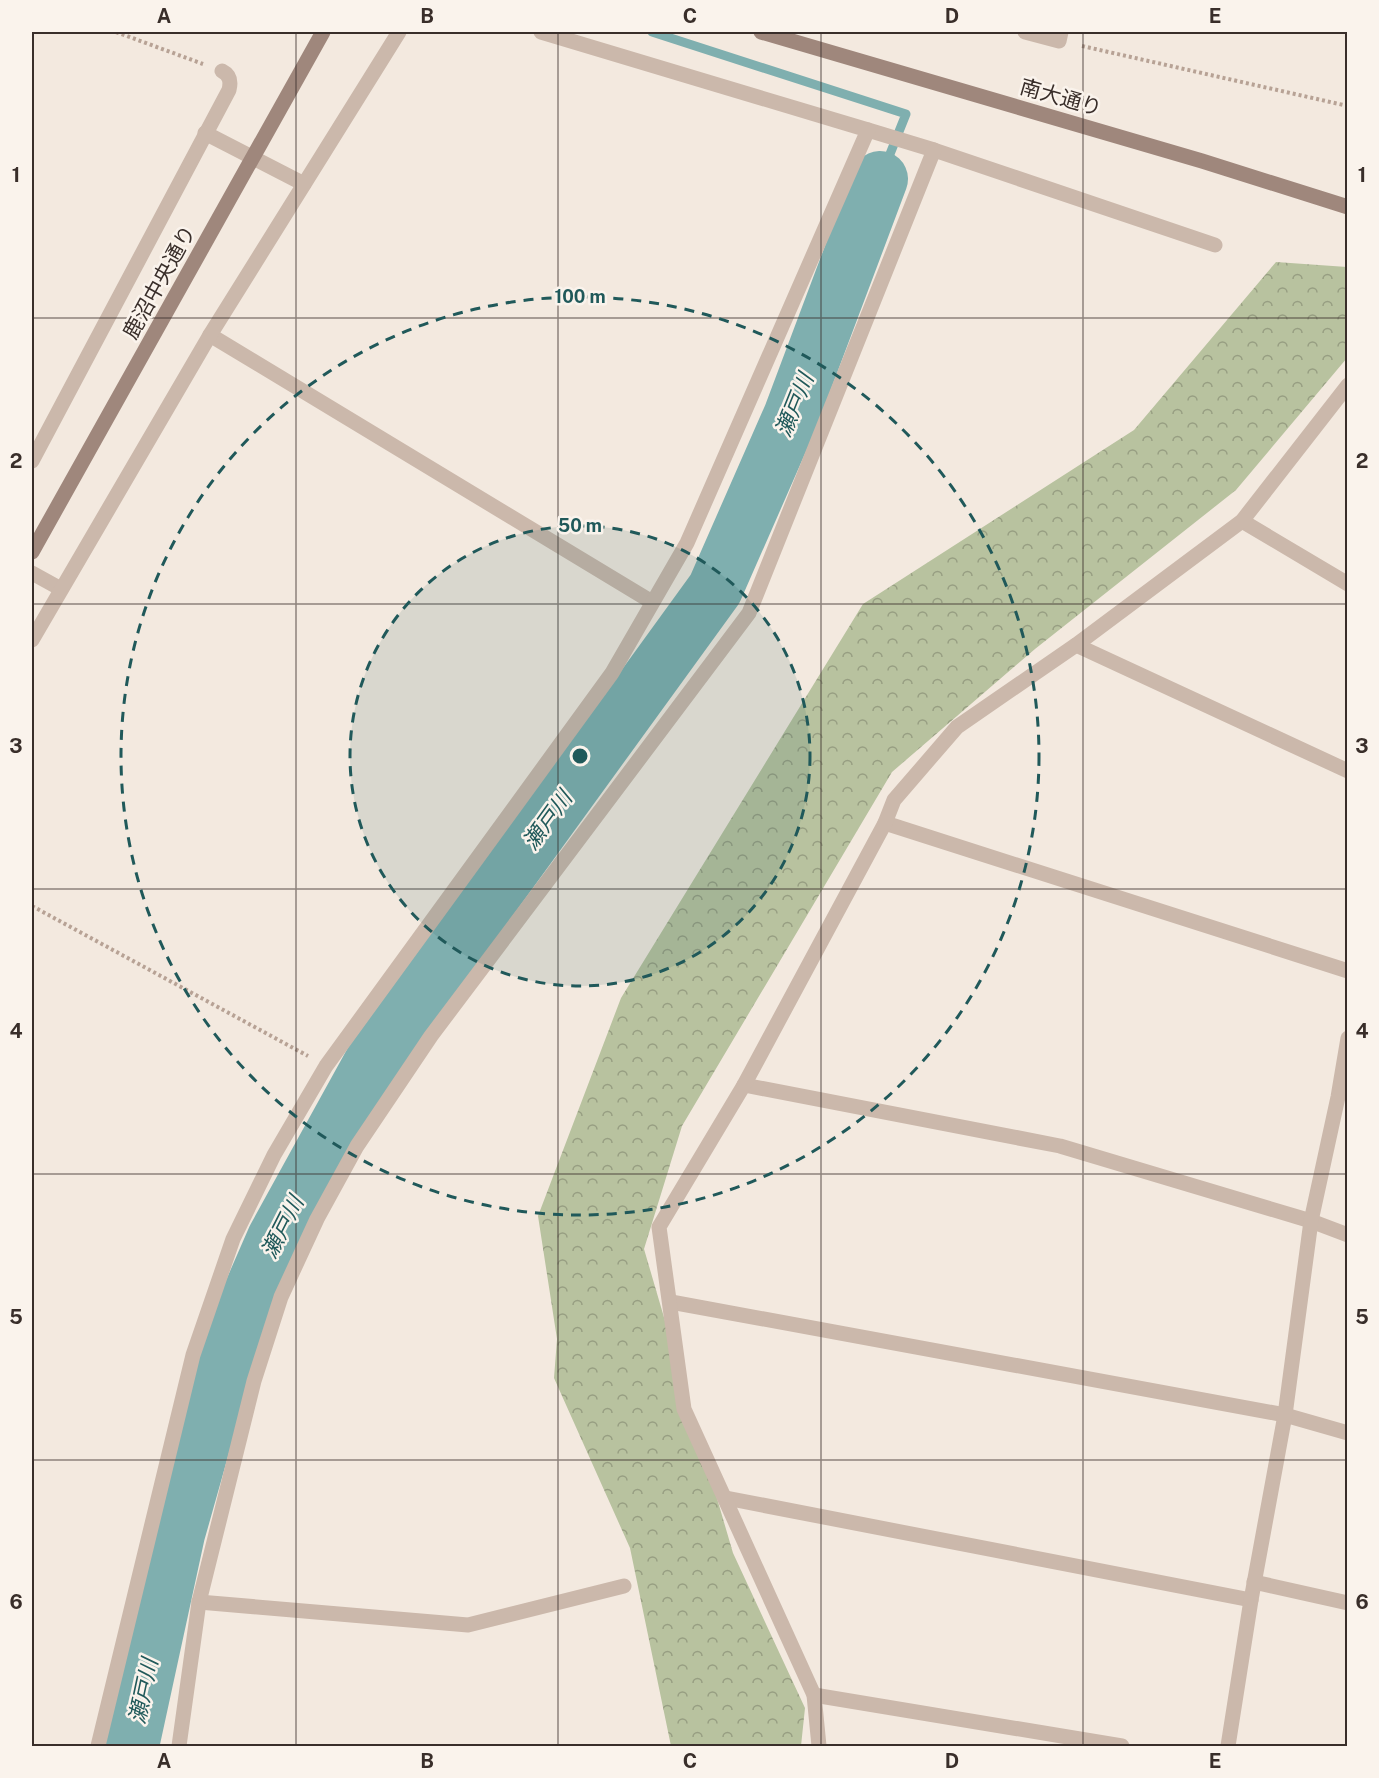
<svg xmlns="http://www.w3.org/2000/svg" width="1379" height="1778" viewBox="0 0 1379 1778" font-family="'Public Sans','Noto Sans JP',sans-serif">
	<style>
		.forest { fill: url(#forest-crowns) }
		.lines { fill: none; stroke-linecap: round; stroke-linejoin: round }
		.stream { stroke: #7fafaf; stroke-width: 9 }
		.river { stroke: #7fafaf; stroke-width: 56 }
		.path { stroke: #b7a295; stroke-width: 4; stroke-dasharray: 3 3; stroke-linecap: butt }
		.street { stroke: #cbb8ab; stroke-width: 15 }
		.secondary { stroke: #9f877c; stroke-width: 15 }
		.grid { fill: none; stroke: #392e2a; stroke-width: 1.5; stroke-opacity: 0.55 }
		.ring { fill: none; stroke: #20595a; stroke-width: 3; stroke-dasharray: 10 8 }
		.labels { text-anchor: middle; dominant-baseline: central; stroke-width: 5; stroke-linejoin: round; paint-order: stroke }
		.street-label { font-size: 21px; fill: #392e2a; stroke: #faf3ec }
		.water-label { font-size: 22px; font-style: italic; fill: #20595a; stroke: #faf3ec }
		.centre { fill: #20595a; stroke: #faf3ec; stroke-width: 3 }
		.ring-label { font-size: 18px; text-anchor: middle; font-weight: bold; fill: #20595a; stroke: #faf3ec; stroke-width: 5; stroke-linejoin: round; paint-order: stroke }
		.neatline { fill: none; stroke: #392e2a; stroke-width: 2 }
		.grid-label { font-size: 20px; text-anchor: middle; font-weight: bold; fill: #392e2a }
	</style>
	<defs>
		<pattern id="forest-crowns" width="20" height="18" patternUnits="userSpaceOnUse" patternTransform="scale(1.5)"><rect width="20" height="18" fill="#b8c29f"/><path d="M2 6a3 3 0 1 1 6 0M12 15a3 3 0 1 1 6 0" fill="none" stroke="#979e82"/></pattern>
	</defs>
	<rect width="100%" height="100%" fill="#f3e9df"/>
	<!-- forest -->
	<path class="forest" d="M 1276,262 L 1347,267 L 1347,358 L 1236,490 L 1035,649 L 892,772 L 682,1126 L 644,1249 L 733,1553 L 805,1708 L 801,1746 L 671,1746 L 630,1548 L 554,1378 L 557,1339 L 538,1216 L 621,998 L 863,604 L 1134,430 Z"/>
	<g class="lines">
		<!-- stream -->
		<path class="stream" d="M 652,32 L 906,114 L 880,179"/>
		<!-- river -->
		<path class="river" d="M 131,1746 L 177,1534 L 234,1332 L 275,1238 L 372,1062 L 715,589 L 791,416 L 880,179"/>
		<!-- path -->
		<g class="path">
			<path d="M 116,32 L 203,64"/>
			<path d="M 1082,46 L 1348,106"/>
			<path d="M 32,906 L 308,1056"/>
		</g>
		<!-- street -->
		<g class="street">
			<path d="M 1025,32 L 1059,41 L 1061,32"/>
			<path d="M 868,130 L 934,150 L 1215,245"/>
			<path d="M 205,133 L 304,184"/>
			<path d="M 210,335 L 652,602"/>
			<path d="M 32,461 L 229,90 C 231,82 230,75 222,71"/>
			<path d="M 1242,521 L 1348,584"/>
			<path d="M 32,573 L 61,589"/>
			<path d="M 32,640 L 210,335 L 399,32"/>
			<path d="M 1076,645 L 1348,771"/>
			<path d="M 885,823 L 1348,971"/>
			<path d="M 744,1085 L 1060,1146 L 1311,1221 L 1348,1235"/>
			<path d="M 671,1302 L 1285,1415 L 1348,1433"/>
			<path d="M 726,1498 L 1251,1600"/>
			<path d="M 1254,1582 L 1348,1603"/>
			<path d="M 199,1602 L 468,1625 L 624,1586"/>
			<path d="M 814,1695 L 1122,1746"/>
			<path d="M 98,1746 L 193,1355 L 233,1239 L 274,1155 L 326,1066 L 612,673 L 687,543 L 868,130 L 541,32"/>
			<path d="M 179,1746 L 199,1602 L 254,1381 L 281,1297 L 317,1219 L 357,1146 L 431,1036 L 749,613 L 934,150"/>
			<path d="M 819,1746 L 814,1695 L 684,1409 L 659,1227 L 744,1085 L 885,823 L 894,800 L 957,727 L 1076,645 L 1242,521 L 1348,385"/>
			<path d="M 1228,1746 L 1251,1600 L 1285,1415 L 1311,1221 L 1338,1097 L 1348,1038"/>
		</g>
		<!-- secondary -->
		<g class="secondary">
			<path d="M 761,32 L 1202,161 L 1348,207"/>
			<path d="M 32,552 L 323,32"/>
		</g>
	</g>
	<!-- grid -->
	<path class="grid" d="M 296,32 L 296,1746M 558,32 L 558,1746M 821,32 L 821,1746M 1083,32 L 1083,1746M 32,318 L 1348,318M 32,604 L 1348,604M 32,889 L 1348,889M 32,1174 L 1348,1174M 32,1460 L 1348,1460"/>
	<!-- distance rings -->
	<circle cx="580" cy="756" r="230" fill="#20595a" fill-opacity=".12"/>
	<g class="ring">
		<circle cx="580" cy="756" r="230"/>
		<circle cx="580" cy="756" r="459"/>
	</g>
	<g class="labels">
		<!-- street labels -->
		<g class="street-label">
			<text transform="translate(1061 97) rotate(16)">南大通り</text>
			<text transform="translate(159 282) rotate(-61)">鹿沼中央通り</text>
		</g>
		<!-- water labels -->
		<g class="water-label">
			<text transform="translate(794 405) rotate(-68)">瀬戸川</text>
			<text transform="translate(547 820) rotate(-54)">瀬戸川</text>
			<text transform="translate(282 1227) rotate(-63)">瀬戸川</text>
			<text transform="translate(143 1691) rotate(-78)">瀬戸川</text>
		</g>
	</g>
	<circle cx="580" cy="756" r="9" class="centre"/>
	<g class="ring-label">
		<text x="580" y="303">100 m</text>
		<text x="580" y="532">50 m</text>
	</g>
	<!-- border -->
	<rect width="1379" height="1778" fill="none" stroke="#faf3ec" stroke-width="66"/>
	<rect x="33" y="33" width="1313" height="1712" class="neatline"/>
	<g class="grid-label">
		<text x="164" y="23">A</text>
		<text x="427" y="23">B</text>
		<text x="690" y="23">C</text>
		<text x="952" y="23">D</text>
		<text x="1215" y="23">E</text>
		<text x="16" y="182">1</text>
		<text x="1362" y="182">1</text>
		<text x="16" y="468">2</text>
		<text x="1362" y="468">2</text>
		<text x="16" y="753">3</text>
		<text x="1362" y="753">3</text>
		<text x="16" y="1038">4</text>
		<text x="1362" y="1038">4</text>
		<text x="16" y="1324">5</text>
		<text x="1362" y="1324">5</text>
		<text x="16" y="1609">6</text>
		<text x="1362" y="1609">6</text>
		<text x="164" y="1768">A</text>
		<text x="427" y="1768">B</text>
		<text x="690" y="1768">C</text>
		<text x="952" y="1768">D</text>
		<text x="1215" y="1768">E</text>
	</g>
</svg>
